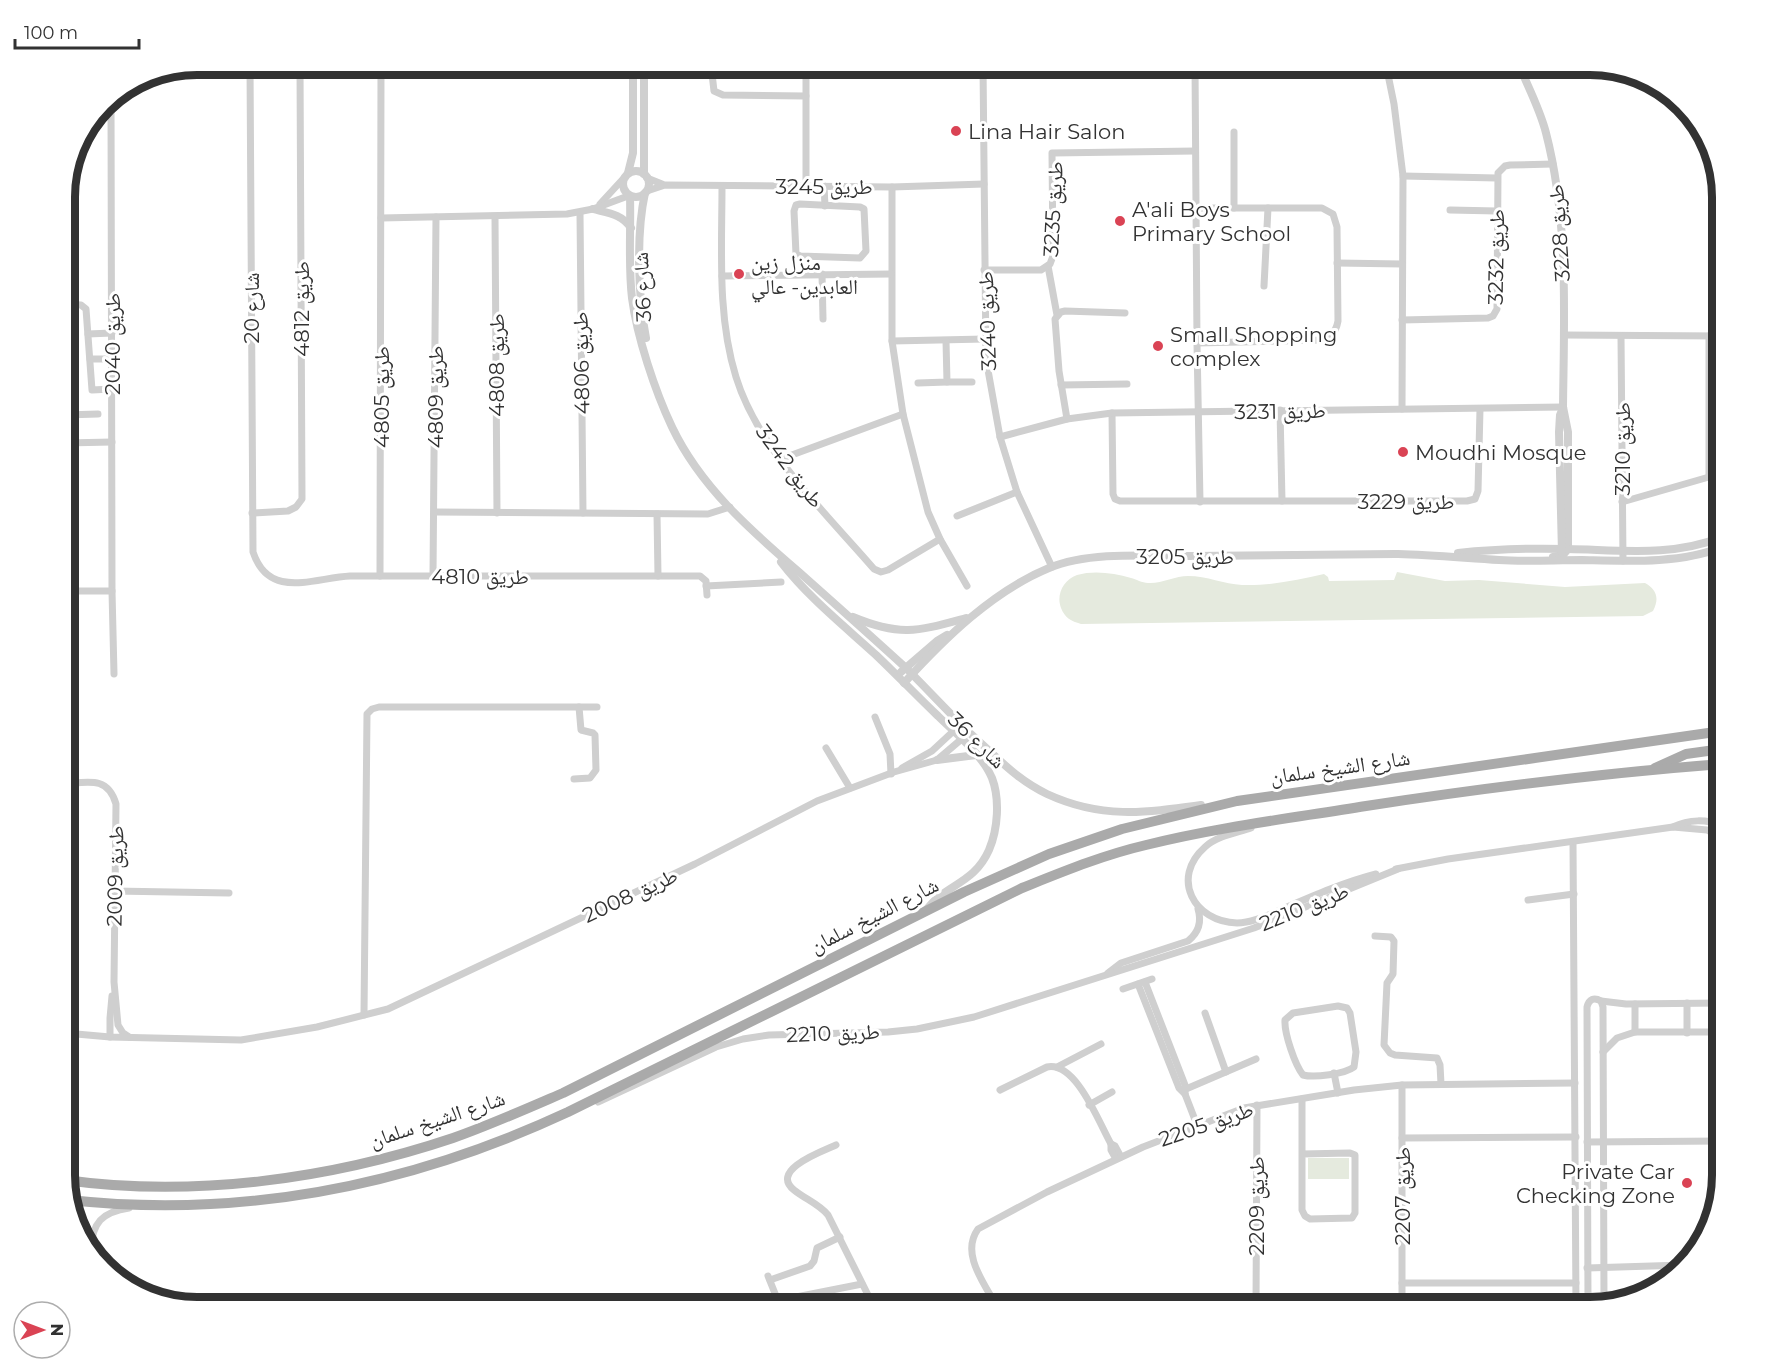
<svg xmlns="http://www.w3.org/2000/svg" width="1787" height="1372" viewBox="0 0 1787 1372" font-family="Montserrat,'Noto Naskh Arabic',sans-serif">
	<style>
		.green { fill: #e5eade }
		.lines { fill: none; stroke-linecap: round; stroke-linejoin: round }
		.minor { stroke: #cfcfcf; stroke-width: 7 }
		.tertiary { stroke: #cfcfcf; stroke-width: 8 }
		.primary { stroke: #aaa; stroke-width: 10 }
		.poi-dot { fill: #da4354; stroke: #fff; stroke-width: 2 }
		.labels { text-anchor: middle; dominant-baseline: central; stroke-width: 6; stroke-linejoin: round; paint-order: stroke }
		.poi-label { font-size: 21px; fill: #323232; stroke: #fff; text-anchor: start }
		.street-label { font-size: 21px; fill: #323232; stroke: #fff }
		.rim { fill: none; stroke: #323232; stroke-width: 8 }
	</style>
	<rect width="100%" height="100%" fill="#fff"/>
	<!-- green -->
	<g class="green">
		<path d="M 1397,572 L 1445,581 L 1479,580 L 1565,587 L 1645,583 C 1656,589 1660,598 1653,611 L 1643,616 L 1081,624 C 1071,621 1065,618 1061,608 C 1056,595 1063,580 1077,575 C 1094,570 1114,573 1131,578 C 1136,579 1142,583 1148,583 C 1161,584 1175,576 1188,576 C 1207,576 1224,584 1242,585 C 1270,586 1297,580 1324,574 L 1328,577 L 1329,581 L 1394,580 Z"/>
		<rect x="1308" y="1158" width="41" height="21"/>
	</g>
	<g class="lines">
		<!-- minor -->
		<g class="minor">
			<path d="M 250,65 L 253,552 C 269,600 313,578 350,576 L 700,576 L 706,581 L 707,595"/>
			<path d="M 711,65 L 714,91 L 723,95 L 806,96"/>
			<path d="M 983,65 L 986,359 L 1000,437 L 1017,492 L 1052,567"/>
			<path d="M 1195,65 L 1197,343 L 1200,502"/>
			<path d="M 1386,65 L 1394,104 L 1403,176 L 1402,409"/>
			<path d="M 111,97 L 112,591 L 114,674"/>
			<path d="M 1234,132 L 1234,208"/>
			<path d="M 1403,176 L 1497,178"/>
			<path d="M 647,178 L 662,184"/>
			<path d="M 722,186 C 722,249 717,316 736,377 C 758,449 825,512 874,569 L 881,572 L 888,570 L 940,539"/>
			<path d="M 806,186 L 806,65"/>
			<path d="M 824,186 L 825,206"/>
			<path d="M 892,187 L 892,341 L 903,414 L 928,512 L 940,539 L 967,586"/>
			<path d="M 647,191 L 665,185 L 892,187 L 984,184"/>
			<path d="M 600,204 L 623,179"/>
			<path d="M 800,204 L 860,207 L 864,209 L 866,251 L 860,258 L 800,256 L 796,254 L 794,211 L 796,205 Z"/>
			<path d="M 1196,208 L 1322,208 L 1333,214 L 1337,227 L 1338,321 C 1336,332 1330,339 1319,340 L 1197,343"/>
			<path d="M 1450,210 L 1497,211"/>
			<path d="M 580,213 L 583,513"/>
			<path d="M 495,217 L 497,513"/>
			<path d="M 381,218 L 567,214 L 593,209 L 628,196"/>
			<path d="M 1337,263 L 1402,264"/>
			<path d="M 1048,266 L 1057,315"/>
			<path d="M 984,270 L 1041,270 L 1050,264 L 1053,256 L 1052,153 L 1195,151"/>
			<path d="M 822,274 L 823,319"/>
			<path d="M 722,276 L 891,274"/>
			<path d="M 1264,286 L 1268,208"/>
			<path d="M 65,304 L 81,305 L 86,309 L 92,390 L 112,389"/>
			<path d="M 1402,320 L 1488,318 L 1493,316 L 1497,309 L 1498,173 L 1505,166 L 1510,165 L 1553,164"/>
			<path d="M 88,334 L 112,333"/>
			<path d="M 1564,335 L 1722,336"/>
			<path d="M 1621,336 L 1623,561"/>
			<path d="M 1709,336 L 1709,477"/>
			<path d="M 892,341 L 985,339"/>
			<path d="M 90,359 L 112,359"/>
			<path d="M 947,382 L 972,382"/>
			<path d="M 918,383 L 947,382 L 946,341"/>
			<path d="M 1061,385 L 1127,384"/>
			<path d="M 1280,410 L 1282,501"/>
			<path d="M 1112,413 L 1113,494 L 1115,499 L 1120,501 L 1467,501 L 1475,499 L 1478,491 L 1480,409"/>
			<path d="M 65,415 L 98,414"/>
			<path d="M 1067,419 L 1059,371 L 1055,319 L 1061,312 L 1065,311 L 1125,313"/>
			<path d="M 1000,437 L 1067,419 L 1112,413 L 1563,407"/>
			<path d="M 65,443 L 112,442"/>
			<path d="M 781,459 L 903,414"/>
			<path d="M 1622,502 L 1709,477 L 1722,471"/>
			<path d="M 434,512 L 708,514 L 730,507"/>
			<path d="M 252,513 L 288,511 L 296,507 L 302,499 L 300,65"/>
			<path d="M 657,514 L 658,576"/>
			<path d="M 957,516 L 1017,492"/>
			<path d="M 380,576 L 381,65"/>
			<path d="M 433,576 L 436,217"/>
			<path d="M 706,586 L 781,582"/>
			<path d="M 65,591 L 112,591"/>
			<path d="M 875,717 L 890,754 L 891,774"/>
			<path d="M 826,748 L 850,788"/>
			<path d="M 902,768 L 932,751 L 960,725"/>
			<path d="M 574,779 L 590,778 L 596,770 L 595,735 L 593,733 L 581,730 L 579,707"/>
			<path d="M 65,784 C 88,782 108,776 116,804 L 114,982 L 118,1025 L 123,1033 L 129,1037"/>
			<path d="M 1673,827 L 1707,830 L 1722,838"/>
			<path d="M 1251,828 C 1236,833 1217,836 1205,847 C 1170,878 1194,922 1237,923 C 1253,923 1270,914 1285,908 C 1315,895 1345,882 1376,874"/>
			<path d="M 1573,842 L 1576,1307"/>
			<path d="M 1396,869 L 1448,859 L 1673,827 C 1689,819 1707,819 1722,826"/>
			<path d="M 114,891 L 229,893"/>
			<path d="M 1528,900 L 1574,894"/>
			<path d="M 1375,936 L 1391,937 L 1394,941 L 1393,974 L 1387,983 L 1384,1045 L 1390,1053 L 1395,1055 L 1437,1058 L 1440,1065 L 1441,1084"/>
			<path d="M 1108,973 L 1121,963 L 1188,941 C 1198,933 1202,922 1198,909"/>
			<path d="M 1145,982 L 1185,1085 L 1185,1094 L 1197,1125"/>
			<path d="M 1138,984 L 1179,1088 L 1185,1094"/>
			<path d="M 1123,989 L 1152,979"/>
			<path d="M 1601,1001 L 1626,1004 L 1722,1003"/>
			<path d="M 1687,1003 L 1687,1033"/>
			<path d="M 1635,1004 L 1635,1032"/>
			<path d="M 1338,1006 L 1347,1008 L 1350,1013 L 1356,1052 L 1354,1067 C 1345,1074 1314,1078 1303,1075 C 1295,1065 1284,1033 1285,1020 L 1293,1013 Z"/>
			<path d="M 1205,1013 L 1226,1072"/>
			<path d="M 364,1015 L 367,714 L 372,709 L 379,707 L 597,707"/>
			<path d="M 65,1033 L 110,1037 L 241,1040 L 317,1027 L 388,1009 L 695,864 L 817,801 L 894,772 L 937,760 L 964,737"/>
			<path d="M 110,1037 L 110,1018 L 112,996"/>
			<path d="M 1603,1052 L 1617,1038 L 1635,1032 L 1722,1032"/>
			<path d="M 1057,1067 L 1101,1044"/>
			<path d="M 1334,1073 L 1338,1093"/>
			<path d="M 1402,1085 L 1402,1307"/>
			<path d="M 1186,1089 L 1256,1059"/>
			<path d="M 1000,1090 L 1047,1067 C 1076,1061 1099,1123 1111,1144 L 1115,1146 L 1121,1157"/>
			<path d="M 598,1102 L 716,1047 L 743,1039 L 769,1035 L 888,1032 L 917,1029 L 974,1017 L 1254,928 L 1398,869"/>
			<path d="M 1089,1105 L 1112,1092"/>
			<path d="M 1402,1138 L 1576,1137"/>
			<path d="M 1587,1142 L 1722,1141"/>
			<path d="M 1111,1144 L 1111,1150 L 1116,1159"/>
			<path d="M 836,1145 C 823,1151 769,1170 794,1190 C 805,1199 819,1204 828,1215 L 874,1307"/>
			<path d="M 1302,1154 L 1350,1153 L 1355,1155 L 1355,1213 L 1352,1218 L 1310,1219 L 1305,1216 L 1302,1210 L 1302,1099"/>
			<path d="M 73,1214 C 82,1223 85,1232 87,1244"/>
			<path d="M 91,1249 C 92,1223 102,1212 129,1208"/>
			<path d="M 1587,1268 L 1684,1265"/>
			<path d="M 768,1276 L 776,1296 L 781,1300 L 862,1284"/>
			<path d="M 770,1280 L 810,1266 L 814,1261 L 817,1248 L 840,1237"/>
			<path d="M 1402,1283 L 1576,1283"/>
			<path d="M 471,1304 L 473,1307"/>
			<path d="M 997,1307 C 985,1284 960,1254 978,1229 L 1047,1192 L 1143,1147 L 1244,1108 L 1354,1090 L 1402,1085 L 1575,1083"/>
			<path d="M 1256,1307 L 1257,1105"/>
			<path d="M 1588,1307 L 1587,1007 C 1589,999 1594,997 1601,1001 L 1603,1007 L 1604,1304"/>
		</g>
		<!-- tertiary -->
		<g class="tertiary">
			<path d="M 644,65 L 644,174"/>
			<path d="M 1519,65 C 1528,87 1540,109 1546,133 C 1569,222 1564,315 1563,407 L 1568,432 L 1568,549 L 1563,555 L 1553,557"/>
			<circle cx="636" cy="184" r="13"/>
			<path d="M 628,173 L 633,153 L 633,65"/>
			<path d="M 645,193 C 636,234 638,297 646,338"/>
			<path d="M 630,196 C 631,230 628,265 632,298 C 637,337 655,391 672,427 C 700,486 750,530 799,572 C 835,604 871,636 906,668 C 929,691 951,715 974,737 C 999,759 1016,779 1047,794 C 1101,819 1144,813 1201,805"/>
			<path d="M 593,209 C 608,213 622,214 631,228"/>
			<path d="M 1458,553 C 1495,549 1531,548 1568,549 C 1621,550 1672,557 1722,537"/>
			<path d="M 1562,553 L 1559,432 L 1560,415 L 1563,408"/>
			<path d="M 781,562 C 808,597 843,625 876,655 C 897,675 917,696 938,716 C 956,734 982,754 992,778 C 1000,799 998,829 989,850 C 974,884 946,884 927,909"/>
			<path d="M 853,617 C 901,637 918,631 966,618"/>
			<path d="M 901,672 L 937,641 L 947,635"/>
			<path d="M 904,683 C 945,638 993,591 1049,568 C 1090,551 1150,556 1193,556 C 1262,555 1330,555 1398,554 C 1432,555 1465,558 1499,560 C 1526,562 1554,560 1582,560 C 1626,561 1681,564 1722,547"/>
			<path d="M 937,760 L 976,755"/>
		</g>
		<!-- primary -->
		<g class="primary">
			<path d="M 1655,768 L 1686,754 L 1722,749"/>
			<path d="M 65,1180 C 193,1198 331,1179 453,1138 C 490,1125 526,1109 563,1093 L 964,892 L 1049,854 L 1122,829 L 1237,801 L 1722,731"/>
			<path d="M 69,1200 C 244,1219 409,1186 568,1112 L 1022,888 C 1062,872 1103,855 1146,845 C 1218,827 1293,818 1366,806 C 1484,788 1603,773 1722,764"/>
		</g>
	</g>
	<!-- markers -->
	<g class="poi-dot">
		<circle cx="956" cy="131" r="6"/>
		<circle cx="1120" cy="221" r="6"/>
		<circle cx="739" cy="274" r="6"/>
		<circle cx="1158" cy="346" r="6"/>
		<circle cx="1403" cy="452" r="6"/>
		<circle cx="1687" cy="1183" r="6"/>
	</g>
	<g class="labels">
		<!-- poi labels -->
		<g class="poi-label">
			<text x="968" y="131">Lina Hair Salon</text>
			<text x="1132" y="209">A'ali Boys<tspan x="1132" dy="24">Primary School</tspan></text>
			<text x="751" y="262">منزل زين<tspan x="751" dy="24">العابدين- عالي</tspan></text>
			<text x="1170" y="334">Small Shopping<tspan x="1170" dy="24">complex</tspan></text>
			<text x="1415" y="452">Moudhi Mosque</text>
			<text x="1675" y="1171" text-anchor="end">Private Car<tspan x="1675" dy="24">Checking Zone</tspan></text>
		</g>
		<!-- street labels -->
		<g class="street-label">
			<text x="824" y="186">طريق 3245</text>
			<text transform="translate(1053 209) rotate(-87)">طريق 3235</text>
			<text transform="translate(1559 233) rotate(-94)">طريق 3228</text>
			<text transform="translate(1496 257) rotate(-89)">طريق 3232</text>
			<text transform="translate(642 287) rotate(-93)">شارع 36</text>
			<text transform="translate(251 308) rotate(-90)">شارع 20</text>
			<text transform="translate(301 309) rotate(-90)">طريق 4812</text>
			<text transform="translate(987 321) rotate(-92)">طريق 3240</text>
			<text transform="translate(112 344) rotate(-90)">طريق 2040</text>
			<text transform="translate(581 363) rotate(-91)">طريق 4806</text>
			<text transform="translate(496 365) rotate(-90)">طريق 4808</text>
			<text transform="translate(381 397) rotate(-90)">طريق 4805</text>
			<text transform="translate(435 397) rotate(-90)">طريق 4809</text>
			<text transform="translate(1280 411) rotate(-1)">طريق 3231</text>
			<text transform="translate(1622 449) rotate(-90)">طريق 3210</text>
			<text transform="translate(790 466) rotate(53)">طريق 3242</text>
			<text x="1406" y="501">طريق 3229</text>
			<text x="1185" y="556">طريق 3205</text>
			<text x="480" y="576">طريق 4810</text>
			<text transform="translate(977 740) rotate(44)">شارع 36</text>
			<text transform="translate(1340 767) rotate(-8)">شارع الشيخ سلمان</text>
			<text transform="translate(115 876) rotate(-89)">طريق 2009</text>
			<text transform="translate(630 895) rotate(-25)">طريق 2008</text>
			<text transform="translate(1304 907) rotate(-22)">طريق 2210</text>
			<text transform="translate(874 915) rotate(-27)">شارع الشيخ سلمان</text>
			<text transform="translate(833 1033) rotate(-2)">طريق 2210</text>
			<text transform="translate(437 1119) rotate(-18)">شارع الشيخ سلمان</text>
			<text transform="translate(1206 1124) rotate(-19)">طريق 2205</text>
			<text transform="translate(1402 1196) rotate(-90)">طريق 2207</text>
			<text transform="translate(1256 1206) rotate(-90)">طريق 2209</text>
		</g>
	</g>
	<!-- crop -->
	<path d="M0 0H1787V1372H0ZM197 75H1590A122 122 0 0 1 1712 197V1175A122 122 0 0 1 1590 1297H197A122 122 0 0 1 75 1175V197A122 122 0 0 1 197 75Z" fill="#fff" fill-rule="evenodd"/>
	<path class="rim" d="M197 75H1590A122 122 0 0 1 1712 197V1175A122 122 0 0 1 1590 1297H197A122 122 0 0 1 75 1175V197A122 122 0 0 1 197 75Z"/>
	<!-- north arrow -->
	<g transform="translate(42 1330) rotate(90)"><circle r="28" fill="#ffffff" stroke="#adadad" stroke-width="1.5"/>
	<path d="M0-4.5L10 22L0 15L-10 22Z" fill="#da4354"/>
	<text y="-9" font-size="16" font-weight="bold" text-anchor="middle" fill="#323232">N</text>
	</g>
	<!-- scale -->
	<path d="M15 39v9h124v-9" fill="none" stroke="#323232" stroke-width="3"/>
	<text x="24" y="39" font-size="18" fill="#323232" stroke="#ffffff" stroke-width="4.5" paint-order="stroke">100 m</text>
</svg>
